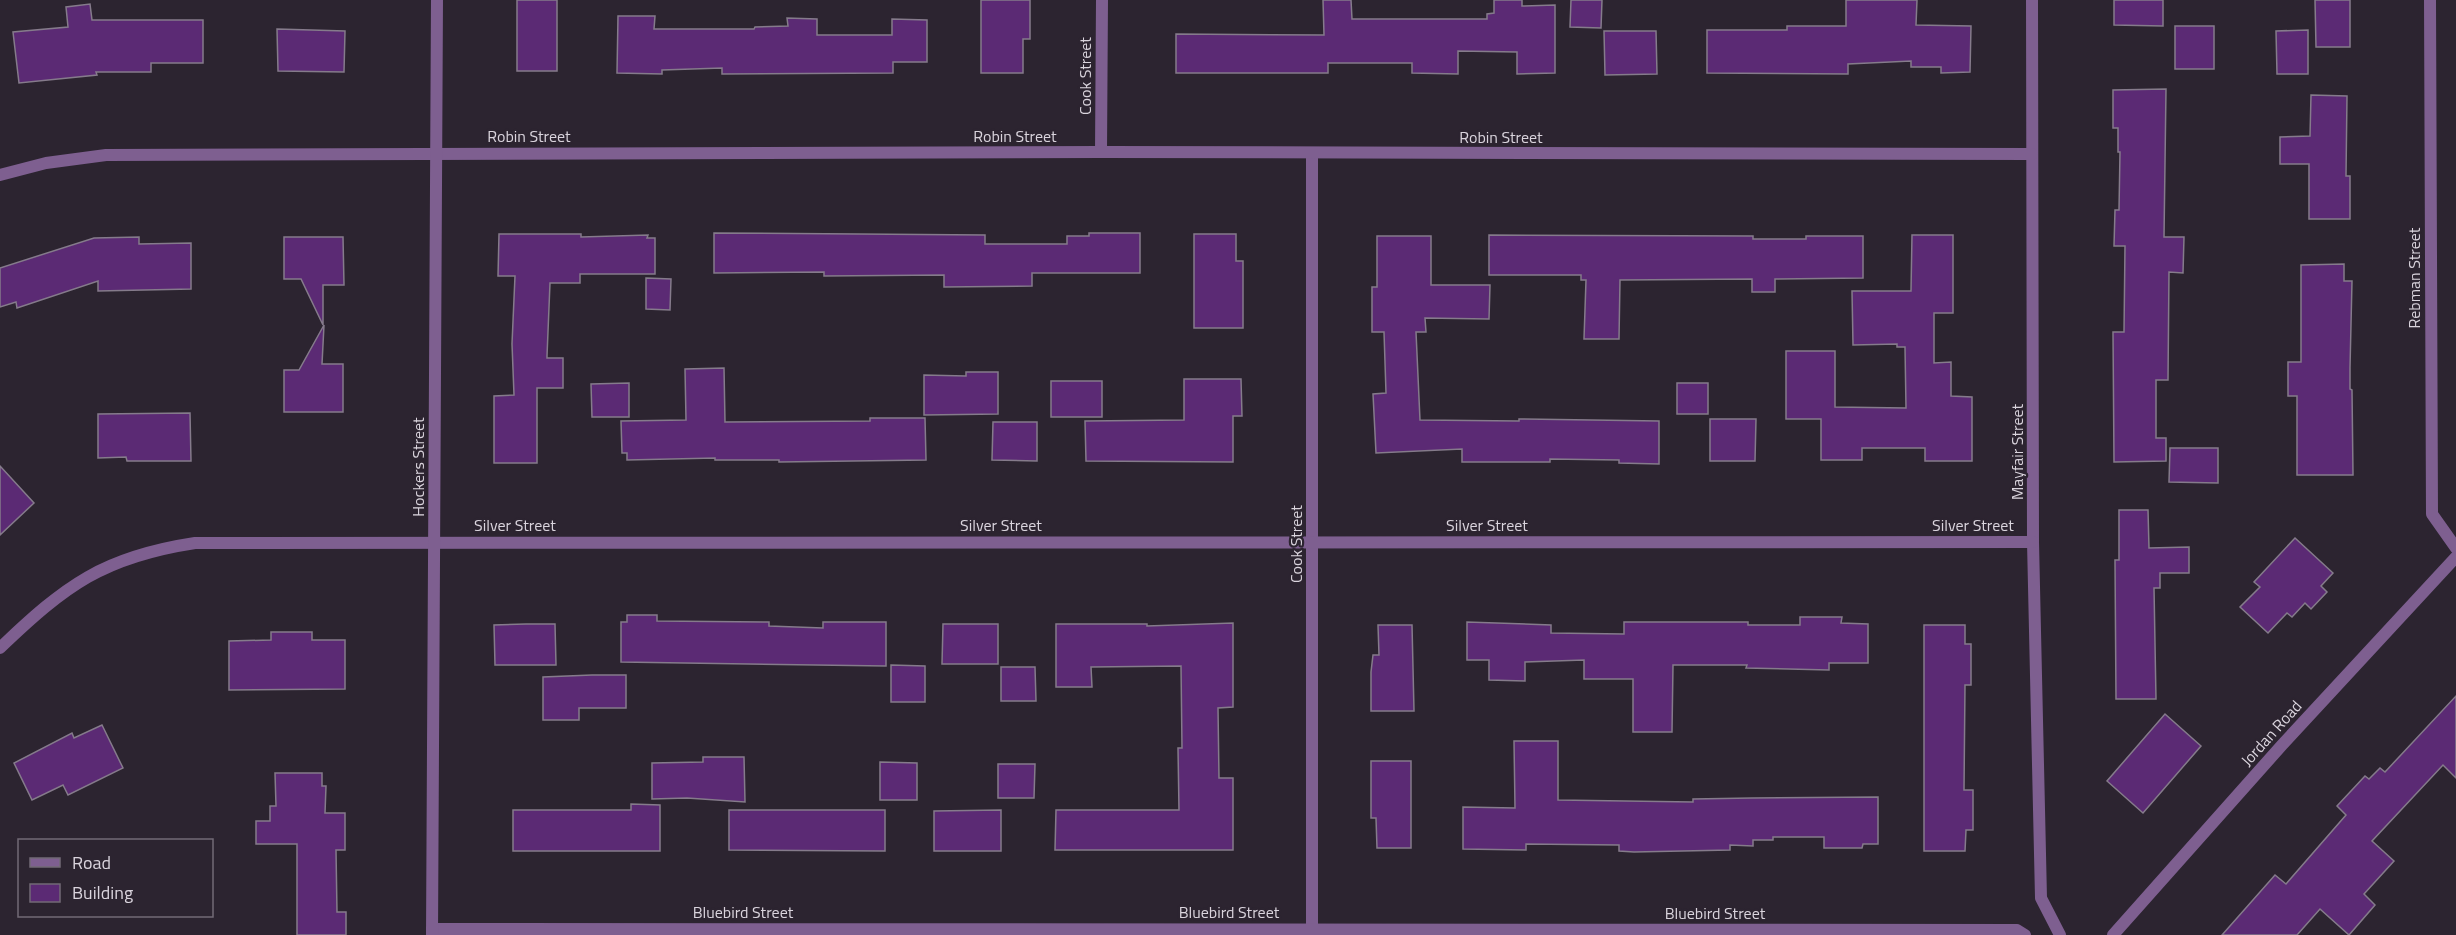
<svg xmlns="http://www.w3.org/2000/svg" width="2456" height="935" viewBox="0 0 2456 935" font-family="'Titillium Web',sans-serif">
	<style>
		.building { fill: #5b2a74; stroke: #857b8b; stroke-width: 1.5 }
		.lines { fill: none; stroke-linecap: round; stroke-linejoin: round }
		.street { stroke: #7e5f90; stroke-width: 12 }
		.labels { text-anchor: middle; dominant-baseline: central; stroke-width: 4.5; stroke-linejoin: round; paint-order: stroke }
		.street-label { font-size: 16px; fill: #dad4dd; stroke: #2c2430 }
	</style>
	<rect width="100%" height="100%" fill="#2c2430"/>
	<!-- building -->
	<g class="building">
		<rect x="517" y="0" width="40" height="71"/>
		<path d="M 981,0 L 1030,0 L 1030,39 L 1023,39 L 1023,73 L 981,73 Z"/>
		<path d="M 1323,0 L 1351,0 L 1352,19 L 1487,19 L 1487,14 L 1494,13 L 1494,0 L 1522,0 L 1522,6 L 1555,5 L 1555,73 L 1517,74 L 1517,52 L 1458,51 L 1458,74 L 1412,73 L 1412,63 L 1328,63 L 1328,73 L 1176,73 L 1176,34 L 1324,35 Z"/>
		<path d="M 1571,0 L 1602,0 L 1601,28 L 1570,27 Z"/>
		<path d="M 1846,0 L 1917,0 L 1916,25 L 1971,26 L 1970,72 L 1941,73 L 1941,67 L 1911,67 L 1911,61 L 1848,64 L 1848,74 L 1707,73 L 1707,30 L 1787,30 L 1787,26 L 1846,26 Z"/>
		<path d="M 2114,0 L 2163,0 L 2163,26 L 2114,25 Z"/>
		<path d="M 2315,0 L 2350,0 L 2350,47 L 2316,47 Z"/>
		<path d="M 90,4 L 92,20 L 203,20 L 203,63 L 151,63 L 151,72 L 96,72 L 97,75 L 19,83 L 13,32 L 68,27 L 66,7 Z"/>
		<path d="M 618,16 L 655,16 L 654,29 L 754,29 L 755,27 L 788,26 L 787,18 L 817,19 L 817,35 L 892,35 L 892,19 L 927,20 L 927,62 L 893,62 L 893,73 L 722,74 L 722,68 L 662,70 L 662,74 L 617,73 Z"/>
		<rect x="2175" y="26" width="39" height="43"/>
		<path d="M 277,29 L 345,31 L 344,72 L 278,71 Z"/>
		<path d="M 2308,30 L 2308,74 L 2277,74 L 2276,31 Z"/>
		<path d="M 1604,31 L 1656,31 L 1657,74 L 1605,75 Z"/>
		<path d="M 2166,89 L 2164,237 L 2184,237 L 2183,273 L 2169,272 L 2168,380 L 2156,380 L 2156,438 L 2166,438 L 2166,461 L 2114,462 L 2113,332 L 2124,332 L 2125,246 L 2114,246 L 2115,210 L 2119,210 L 2120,152 L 2118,152 L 2118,128 L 2113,128 L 2113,90 Z"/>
		<path d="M 2311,95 L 2347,96 L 2346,176 L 2350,176 L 2350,219 L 2309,219 L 2309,164 L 2280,164 L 2280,137 L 2310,136 Z"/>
		<path d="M 714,233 L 985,235 L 985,244 L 1067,244 L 1067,236 L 1089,236 L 1089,233 L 1140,233 L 1140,273 L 1032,273 L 1032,286 L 944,287 L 944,275 L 824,276 L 824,272 L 714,273 Z"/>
		<path d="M 499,234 L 581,234 L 581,237 L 648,235 L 647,238 L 655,238 L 655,274 L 580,274 L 580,283 L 550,283 L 547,356 L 547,358 L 563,358 L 563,388 L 537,388 L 537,463 L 494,463 L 494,396 L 514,395 L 512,344 L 515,276 L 498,276 Z"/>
		<path d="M 1194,234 L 1236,234 L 1236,261 L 1243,261 L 1243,328 L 1194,328 Z"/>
		<path d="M 1489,235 L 1753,236 L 1753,239 L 1806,239 L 1806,236 L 1863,236 L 1863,278 L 1775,279 L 1775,292 L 1752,292 L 1752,279 L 1620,280 L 1619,339 L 1584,339 L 1586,280 L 1581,280 L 1581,275 L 1489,275 Z"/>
		<path d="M 1912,235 L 1953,235 L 1953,313 L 1934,313 L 1934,363 L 1951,362 L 1951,396 L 1972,397 L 1972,461 L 1925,461 L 1925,448 L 1862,448 L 1862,460 L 1821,460 L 1821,419 L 1786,419 L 1786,351 L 1835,351 L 1835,407 L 1906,408 L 1905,347 L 1897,347 L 1897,344 L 1853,345 L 1852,291 L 1911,291 Z"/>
		<path d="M 1377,236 L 1431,236 L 1431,285 L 1490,285 L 1489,319 L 1425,318 L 1426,332 L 1416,332 L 1420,420 L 1519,421 L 1519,419 L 1659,421 L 1659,464 L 1619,463 L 1619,460 L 1550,459 L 1550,462 L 1462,462 L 1462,449 L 1376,453 L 1373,394 L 1386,393 L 1384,332 L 1372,332 L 1372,287 L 1377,287 Z"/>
		<path d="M 139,237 L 139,244 L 191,243 L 191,289 L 98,291 L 98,281 L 17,308 L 16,302 L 0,307 L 0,268 L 94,238 Z"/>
		<path d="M 284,237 L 343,237 L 344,285 L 323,285 L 323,325 L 301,279 L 284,279 Z"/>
		<path d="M 2344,264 L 2344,281 L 2352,281 L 2350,368 L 2350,389 L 2352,390 L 2353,475 L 2297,475 L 2297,396 L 2288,396 L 2288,362 L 2301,362 L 2301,265 Z"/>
		<path d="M 646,278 L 671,279 L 670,310 L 646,309 Z"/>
		<path d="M 324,325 L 322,364 L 343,364 L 343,412 L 284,412 L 284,370 L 299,370 Z"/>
		<path d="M 724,368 L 725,422 L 870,421 L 870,418 L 925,418 L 926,460 L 779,462 L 779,460 L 715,460 L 715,458 L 627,460 L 627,453 L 622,453 L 621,421 L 686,420 L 685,369 Z"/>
		<path d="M 966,372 L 998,372 L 998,414 L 924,415 L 924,375 L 966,376 Z"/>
		<path d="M 1184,379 L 1241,379 L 1242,416 L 1233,416 L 1233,462 L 1086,461 L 1085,421 L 1184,420 Z"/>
		<rect x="1051" y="381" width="51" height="36"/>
		<path d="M 629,383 L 629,417 L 592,417 L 591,384 Z"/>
		<rect x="1677" y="383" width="31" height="31"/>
		<path d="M 190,413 L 191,461 L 127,461 L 126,457 L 98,458 L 98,414 Z"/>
		<path d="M 1710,419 L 1756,419 L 1755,461 L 1710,461 Z"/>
		<path d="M 993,422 L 1037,422 L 1037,461 L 992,460 Z"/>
		<path d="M 2170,448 L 2218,448 L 2218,483 L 2169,482 Z"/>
		<path d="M 0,466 L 34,503 L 0,535 Z"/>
		<path d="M 2119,510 L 2148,510 L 2149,548 L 2189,547 L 2189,573 L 2160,573 L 2160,588 L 2154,588 L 2156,699 L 2116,699 L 2115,560 L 2119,560 Z"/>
		<path d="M 2295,538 L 2333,573 L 2321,586 L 2327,592 L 2311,609 L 2305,603 L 2292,617 L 2287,613 L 2268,633 L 2240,607 L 2260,587 L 2254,582 Z"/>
		<path d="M 627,615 L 657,615 L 657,621 L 769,622 L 769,626 L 823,628 L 823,622 L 886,622 L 886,666 L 621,662 L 621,622 L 627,622 Z"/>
		<path d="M 1800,617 L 1842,617 L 1841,623 L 1868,624 L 1868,663 L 1829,663 L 1829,670 L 1746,668 L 1747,665 L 1673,665 L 1672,732 L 1633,732 L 1633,679 L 1584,679 L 1584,660 L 1525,662 L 1525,681 L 1489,680 L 1489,660 L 1467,660 L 1467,622 L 1551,625 L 1551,633 L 1624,634 L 1624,622 L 1748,622 L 1748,625 L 1800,625 Z"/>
		<path d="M 1233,623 L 1233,707 L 1218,708 L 1219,778 L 1233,778 L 1233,850 L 1055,850 L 1056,810 L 1179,810 L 1178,748 L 1182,748 L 1181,666 L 1091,667 L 1092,687 L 1056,687 L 1056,624 L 1147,624 L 1147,626 Z"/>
		<path d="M 526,624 L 555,624 L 556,665 L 495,665 L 494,625 Z"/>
		<path d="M 943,624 L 998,624 L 998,664 L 942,664 Z"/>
		<path d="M 1378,625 L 1412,625 L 1414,711 L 1371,711 L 1371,672 L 1373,655 L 1379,655 Z"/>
		<path d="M 1924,625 L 1965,625 L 1965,644 L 1971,644 L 1971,685 L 1965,685 L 1964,790 L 1973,790 L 1973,830 L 1966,830 L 1965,851 L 1924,851 Z"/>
		<path d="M 271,632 L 312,632 L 312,640 L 345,640 L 345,689 L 229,690 L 229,641 L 271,640 Z"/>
		<path d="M 891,665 L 925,666 L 925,702 L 891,702 Z"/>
		<path d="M 1001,667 L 1035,667 L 1036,701 L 1001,701 Z"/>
		<path d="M 592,675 L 626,675 L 626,708 L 579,708 L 579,720 L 543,720 L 543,677 Z"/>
		<path d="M 2456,696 L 2456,778 L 2443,765 L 2372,841 L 2394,861 L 2364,894 L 2375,905 L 2349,935 L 2320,909 L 2297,935 L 2222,935 L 2275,875 L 2286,884 L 2346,815 L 2337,806 L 2365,776 L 2369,779 L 2380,768 L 2385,772 Z"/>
		<path d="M 2165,714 L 2201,746 L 2143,813 L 2107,781 Z"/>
		<path d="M 102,725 L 123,768 L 68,795 L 63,785 L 32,800 L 14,763 L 72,733 L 74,738 Z"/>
		<path d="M 1514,741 L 1558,741 L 1558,800 L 1693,802 L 1693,799 L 1752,798 L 1878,797 L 1878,844 L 1863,844 L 1862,848 L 1824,848 L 1824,837 L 1773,837 L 1773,840 L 1753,840 L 1753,846 L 1730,845 L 1730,850 L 1634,852 L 1619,851 L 1619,845 L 1526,844 L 1526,850 L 1463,849 L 1463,807 L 1515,808 Z"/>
		<path d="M 703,757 L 744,757 L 745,802 L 687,798 L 652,799 L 652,763 L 703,762 Z"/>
		<path d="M 1371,761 L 1411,761 L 1411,848 L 1377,848 L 1376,818 L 1371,818 Z"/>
		<path d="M 880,762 L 917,763 L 917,800 L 880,800 Z"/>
		<path d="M 998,764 L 1035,764 L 1034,798 L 998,798 Z"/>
		<path d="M 275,773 L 322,773 L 322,786 L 326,786 L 325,813 L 345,813 L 345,850 L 336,850 L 337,912 L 346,912 L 346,935 L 297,935 L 297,844 L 256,844 L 256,821 L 270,821 L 270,806 L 276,806 Z"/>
		<path d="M 631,804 L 660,805 L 660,851 L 513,851 L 513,810 L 631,810 Z"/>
		<path d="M 729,810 L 885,810 L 885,851 L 729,850 Z"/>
		<path d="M 1001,810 L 1001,851 L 934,851 L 934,811 Z"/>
	</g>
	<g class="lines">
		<!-- street -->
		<g class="street">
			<path d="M 2032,0 L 2033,542 L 2041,898 L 2060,935"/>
			<path d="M 2430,0 L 2432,514 L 2456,548"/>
			<path d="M 1101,152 L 1102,0"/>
			<path d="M 1312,153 L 1312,935"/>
			<path d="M 0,175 L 46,163 L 106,155 L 1101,152 L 2032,154"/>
			<path d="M 0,648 C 66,585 103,557 195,543 L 2033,542"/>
			<path d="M 432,929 L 2017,930 L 2025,935"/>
			<path d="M 432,935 L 437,0"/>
			<path d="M 2113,935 L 2282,745 L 2456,557"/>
		</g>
	</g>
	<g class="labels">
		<!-- street labels -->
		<g class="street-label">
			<text transform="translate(1085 76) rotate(-90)">Cook Street</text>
			<text x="529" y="136">Robin Street</text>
			<text x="1015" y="136">Robin Street</text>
			<text x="1501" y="137">Robin Street</text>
			<text transform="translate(2414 278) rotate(-90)">Rebman Street</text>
			<text transform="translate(2017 452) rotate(-90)">Mayfair Street</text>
			<text transform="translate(418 467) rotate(-90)">Hockers Street</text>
			<text x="515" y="525">Silver Street</text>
			<text x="1001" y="525">Silver Street</text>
			<text x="1487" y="525">Silver Street</text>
			<text x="1973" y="525">Silver Street</text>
			<text transform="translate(1296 544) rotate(-90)">Cook Street</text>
			<text transform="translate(2271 733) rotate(-48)">Jordan Road</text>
			<text x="743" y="912">Bluebird Street</text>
			<text x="1229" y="912">Bluebird Street</text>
			<text x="1715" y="913">Bluebird Street</text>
		</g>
	</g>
	<!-- legend -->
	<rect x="18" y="839" width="195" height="78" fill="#2c2430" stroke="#726a75" stroke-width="1.5"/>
	<rect x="30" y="858" width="30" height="9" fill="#7e5f90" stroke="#726a75" stroke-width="1.5"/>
	<text x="72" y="869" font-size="18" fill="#dad4dd">Road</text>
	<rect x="30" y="884" width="30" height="18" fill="#5b2a74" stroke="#726a75" stroke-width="1.5"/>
	<text x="72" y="899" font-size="18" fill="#dad4dd">Building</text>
</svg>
